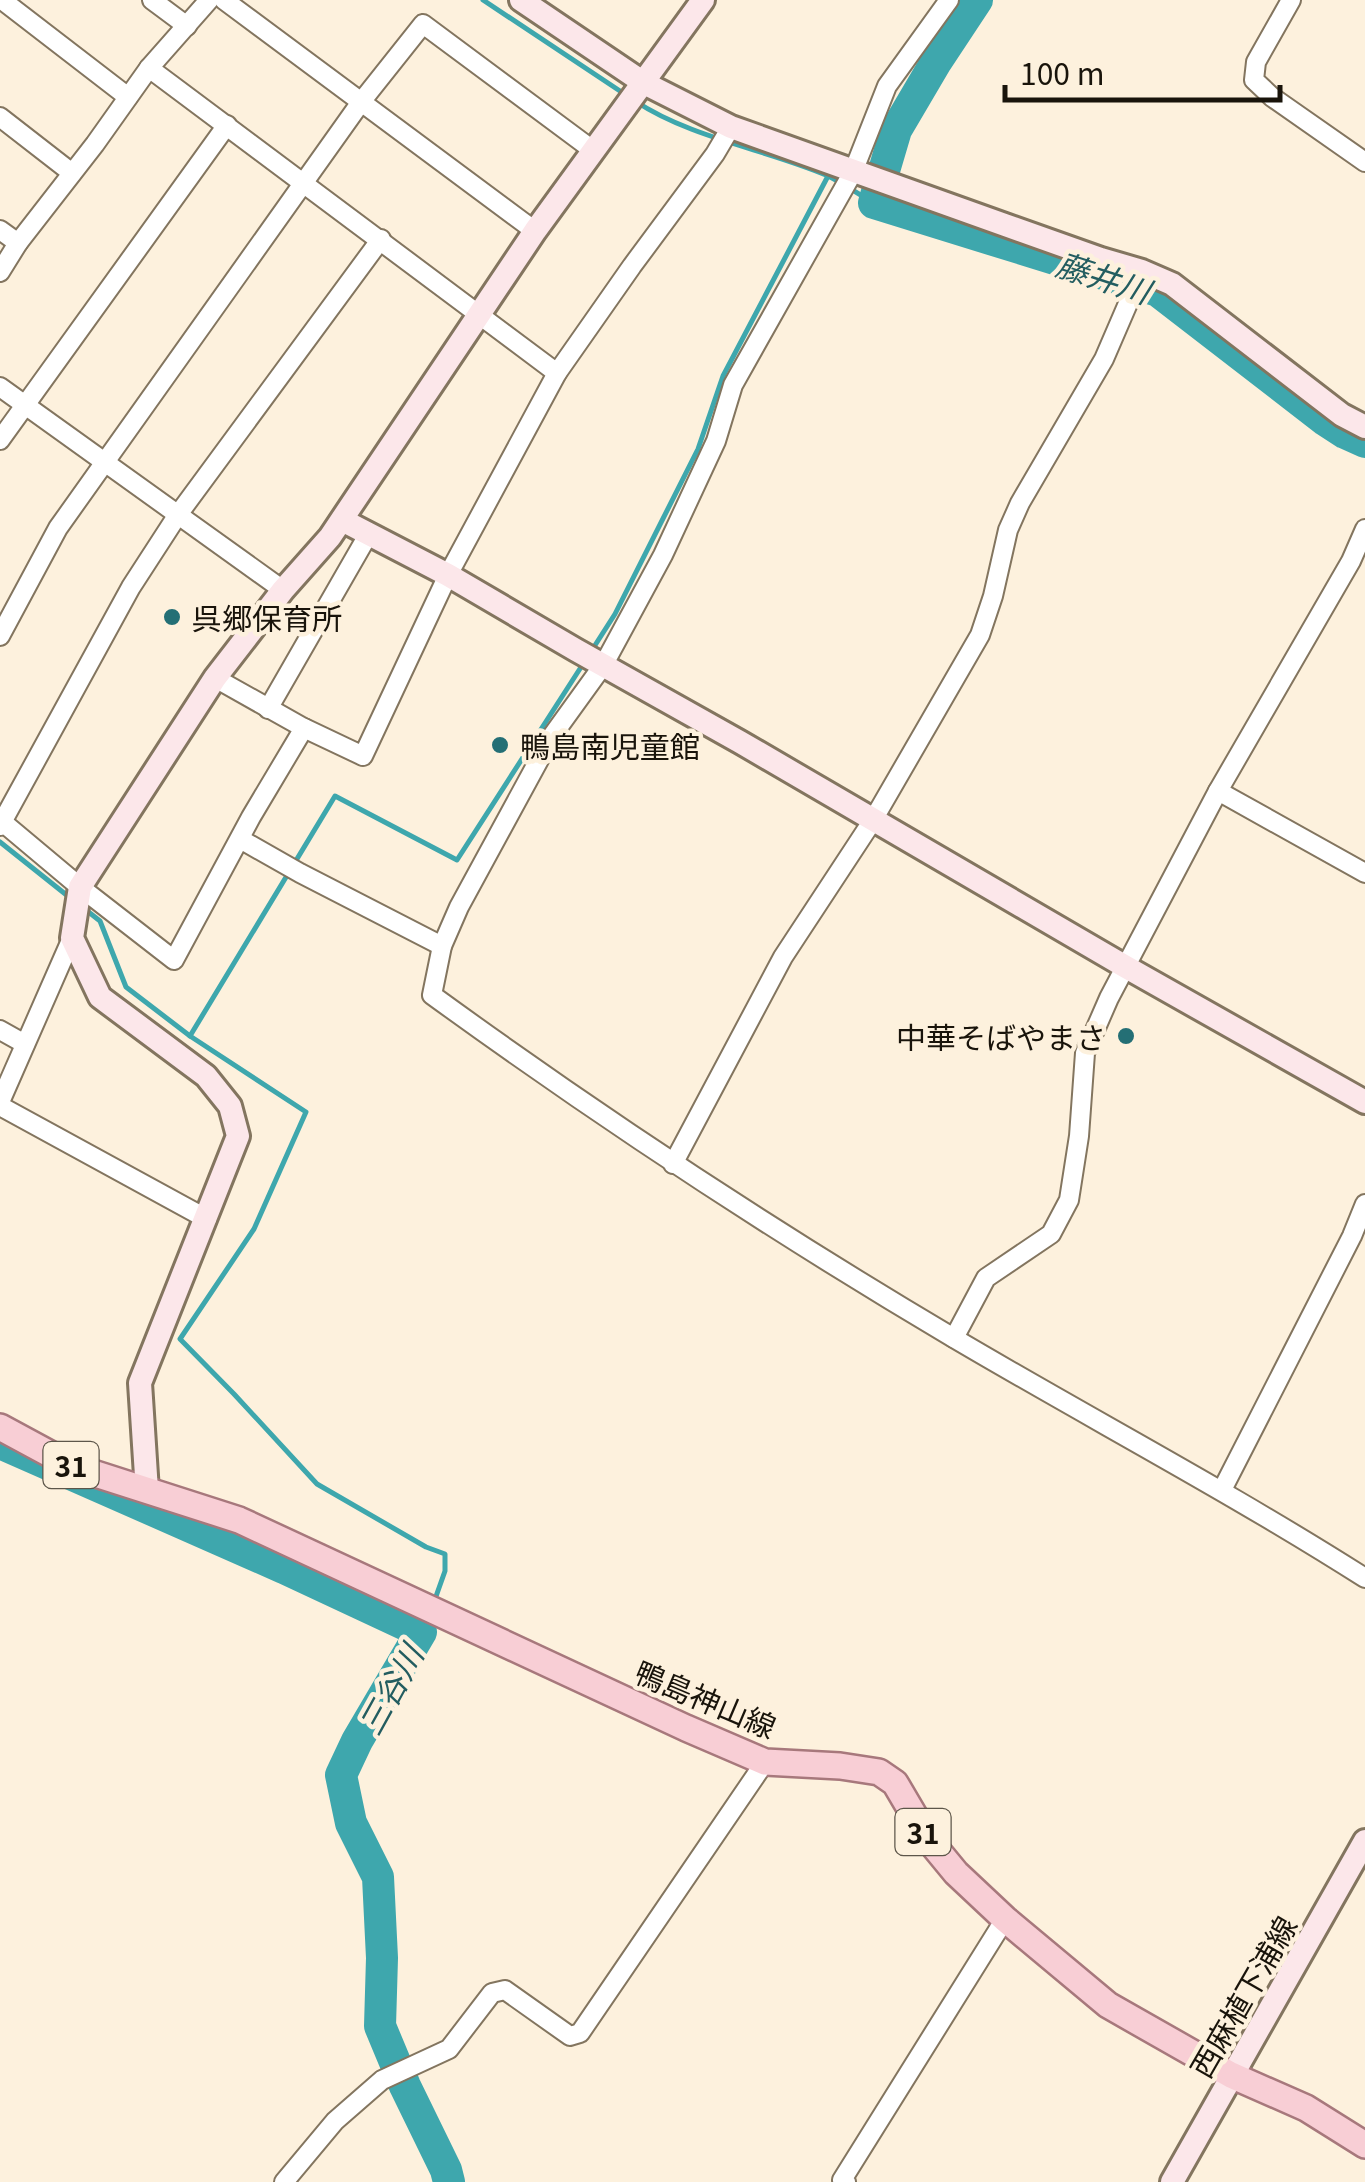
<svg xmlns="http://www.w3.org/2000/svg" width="1365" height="2182" viewBox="0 0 1365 2182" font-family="Georgia,'Noto Sans JP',serif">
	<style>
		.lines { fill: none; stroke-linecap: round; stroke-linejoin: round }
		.stream { stroke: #3ea7ad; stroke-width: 5 }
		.river { stroke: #3ea7ad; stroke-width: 32 }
		.street-casing { stroke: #83755f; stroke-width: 22 }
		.secondary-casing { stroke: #83755f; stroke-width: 28 }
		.primary-casing { stroke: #a7787c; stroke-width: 30 }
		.street { stroke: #fff; stroke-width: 18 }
		.secondary { stroke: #fce7ea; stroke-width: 22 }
		.primary { stroke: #f8ced5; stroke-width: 25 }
		.poi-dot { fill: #246f75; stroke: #fdf1dd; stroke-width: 4 }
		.labels { text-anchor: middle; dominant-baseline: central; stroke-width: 9; stroke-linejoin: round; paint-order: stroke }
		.shield { fill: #fdf1dd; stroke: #5d564a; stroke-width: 2.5 }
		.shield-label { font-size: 28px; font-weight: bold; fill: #19140b }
		.poi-label { font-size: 30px; fill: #19140b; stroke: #fdf1dd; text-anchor: start }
		.street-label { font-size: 30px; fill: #19140b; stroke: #fdf1dd }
		.water-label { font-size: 32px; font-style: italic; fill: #235d60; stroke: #fdf1dd }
	</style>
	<rect width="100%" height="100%" fill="#fdf1dd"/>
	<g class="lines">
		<!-- stream -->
		<g class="stream">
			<path d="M 483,0 L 626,95"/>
			<path d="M 635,101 C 691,138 765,149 826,175 C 843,183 858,194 874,203"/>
			<path d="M 592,650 L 615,614 L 698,449 L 723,376 L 828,176"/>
			<path d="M 0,842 L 69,897"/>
			<path d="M 86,910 L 100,921 L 126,987 L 190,1036 L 306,1112 L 254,1229 L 180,1339 L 234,1394 L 317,1484 L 426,1547 L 445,1554 L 445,1571 L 434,1602"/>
			<path d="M 190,1036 L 335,796 L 457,860 L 583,664"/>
			<path d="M 421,1632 L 428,1617"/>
		</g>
		<!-- river -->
		<g class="river">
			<path d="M 883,174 L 896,130 L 936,62 L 977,0"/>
			<path d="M 877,192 L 874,203 L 1158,291 L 1325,420 L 1345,433 L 1365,442"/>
			<path d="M 0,1443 L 284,1568 L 421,1632 L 357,1741 L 341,1775 L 351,1823 L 378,1877 L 382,1958 L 380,2026 L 405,2086 L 446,2170 L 449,2182"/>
		</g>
		<defs>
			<g id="street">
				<path d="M 2,0 L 128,97"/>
				<path d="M 152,0 L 187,26"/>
				<path d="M 224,0 L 535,231"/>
				<path d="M 949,0 L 887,86 L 853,172 L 733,385 L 716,441 L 663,555 L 604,664 L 552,736 L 459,907 L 442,946 L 432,995 C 600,1117 773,1231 952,1337 C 1089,1418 1230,1492 1365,1578"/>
				<path d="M 1291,0 L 1256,62 L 1254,80 L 1272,97 L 1365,162"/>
				<path d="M 149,68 L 557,373"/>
				<path d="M 0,117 L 72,173"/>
				<path d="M 0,230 L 18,243"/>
				<path d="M 0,272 L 18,243 L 95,144 L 149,68 L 209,0"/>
				<path d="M 0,387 L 283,590"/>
				<path d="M 0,440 L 227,125"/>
				<path d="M 0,636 L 58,528 L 361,102 L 423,24 L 594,151"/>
				<path d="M 215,678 L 304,728 L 363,756 L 448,575 L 557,373 L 632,266 L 715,154 L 731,127"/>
				<path d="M 268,709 L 368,535"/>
				<path d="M 1218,791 L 1365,873"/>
				<path d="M 0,820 L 80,887 L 174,960 L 251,817 L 304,728"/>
				<path d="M 0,826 L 131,587 L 177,516 L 381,239"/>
				<path d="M 240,839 L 300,873 L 442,946"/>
				<path d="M 0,1030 L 25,1044"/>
				<path d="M 0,1102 L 72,938"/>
				<path d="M 0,1106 L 207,1219"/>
				<path d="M 673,1164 L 783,957 L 873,820 L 980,635 L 993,596 L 1008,530 L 1020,503 L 1104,359 L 1142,271"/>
				<path d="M 954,1338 L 986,1278 L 1051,1234 L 1069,1200 L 1079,1136 L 1085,1053 L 1109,998 L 1218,791 L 1351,561 L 1365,529"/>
				<path d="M 1222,1490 L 1352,1236 L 1365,1204"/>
				<path d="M 284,2182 L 335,2121 L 382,2080 L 449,2049 L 492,1993 L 505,1990 L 570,2036 L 580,2033 L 765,1762"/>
				<path d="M 846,2182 L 842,2180 L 1005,1919"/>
			</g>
			<g id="secondary">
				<path d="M 521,0 L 644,83 L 731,127 L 1005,225 L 1101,259 L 1142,271 L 1172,284 L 1342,415 L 1365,427"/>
				<path d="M 342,520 L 448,575 L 576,650 L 740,742 L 1126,967 L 1365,1102"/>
				<path d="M 147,1491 L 140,1383 L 238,1136 L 230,1106 L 206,1076 L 100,997 L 72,938 L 80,887 L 215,678 L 283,590 L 330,537 L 535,231 L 703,0"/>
				<path d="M 1172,2182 L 1365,1841"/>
			</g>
			<path id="primary" d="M 0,1427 L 74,1467 L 239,1520 L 686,1728 L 765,1762 L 840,1766 L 879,1772 L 895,1783 L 928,1839 L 956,1873 L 1005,1919 L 1108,2005 L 1231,2075 L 1306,2108 L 1365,2145"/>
		</defs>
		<!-- street casing -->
		<use href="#street" class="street-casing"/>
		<!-- secondary casing -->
		<use href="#secondary" class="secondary-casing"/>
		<!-- primary casing -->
		<use href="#primary" class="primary-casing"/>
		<!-- street -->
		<use href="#street" class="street"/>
		<!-- secondary -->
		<use href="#secondary" class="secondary"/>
		<!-- primary -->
		<use href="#primary" class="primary"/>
	</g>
	<!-- markers -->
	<g class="poi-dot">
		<circle cx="172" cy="617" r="10"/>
		<circle cx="500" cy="745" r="10"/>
		<circle cx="1126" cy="1036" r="10"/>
	</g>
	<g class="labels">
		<!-- shield labels -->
		<g class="shield">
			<rect x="43.5" y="1442" width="55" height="46" rx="8"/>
			<rect x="895.5" y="1809" width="55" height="46" rx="8"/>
		</g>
		<g class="shield-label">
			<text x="71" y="1465">31</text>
			<text x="923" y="1832">31</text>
		</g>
		<!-- poi labels -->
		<g class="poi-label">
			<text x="192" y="617">呉郷保育所</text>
			<text x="520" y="745">鴨島南児童館</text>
			<text x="1106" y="1036" text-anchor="end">中華そばやまさ</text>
		</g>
		<!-- street labels -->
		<g class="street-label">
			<text transform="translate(706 1698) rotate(23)">鴨島神山線</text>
			<text transform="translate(1242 1996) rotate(-60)">西麻植下浦線</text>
		</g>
		<!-- water labels -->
		<g class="water-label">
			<text transform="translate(1104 276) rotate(18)">藤井川</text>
			<text transform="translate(389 1689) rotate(-61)">三谷川</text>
		</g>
	</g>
	<!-- scale -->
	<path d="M1005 85v15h275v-15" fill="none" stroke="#19140b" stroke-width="5"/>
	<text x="1020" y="85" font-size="30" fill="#19140b" stroke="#fdf1dd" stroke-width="8" paint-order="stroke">100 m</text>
</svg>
